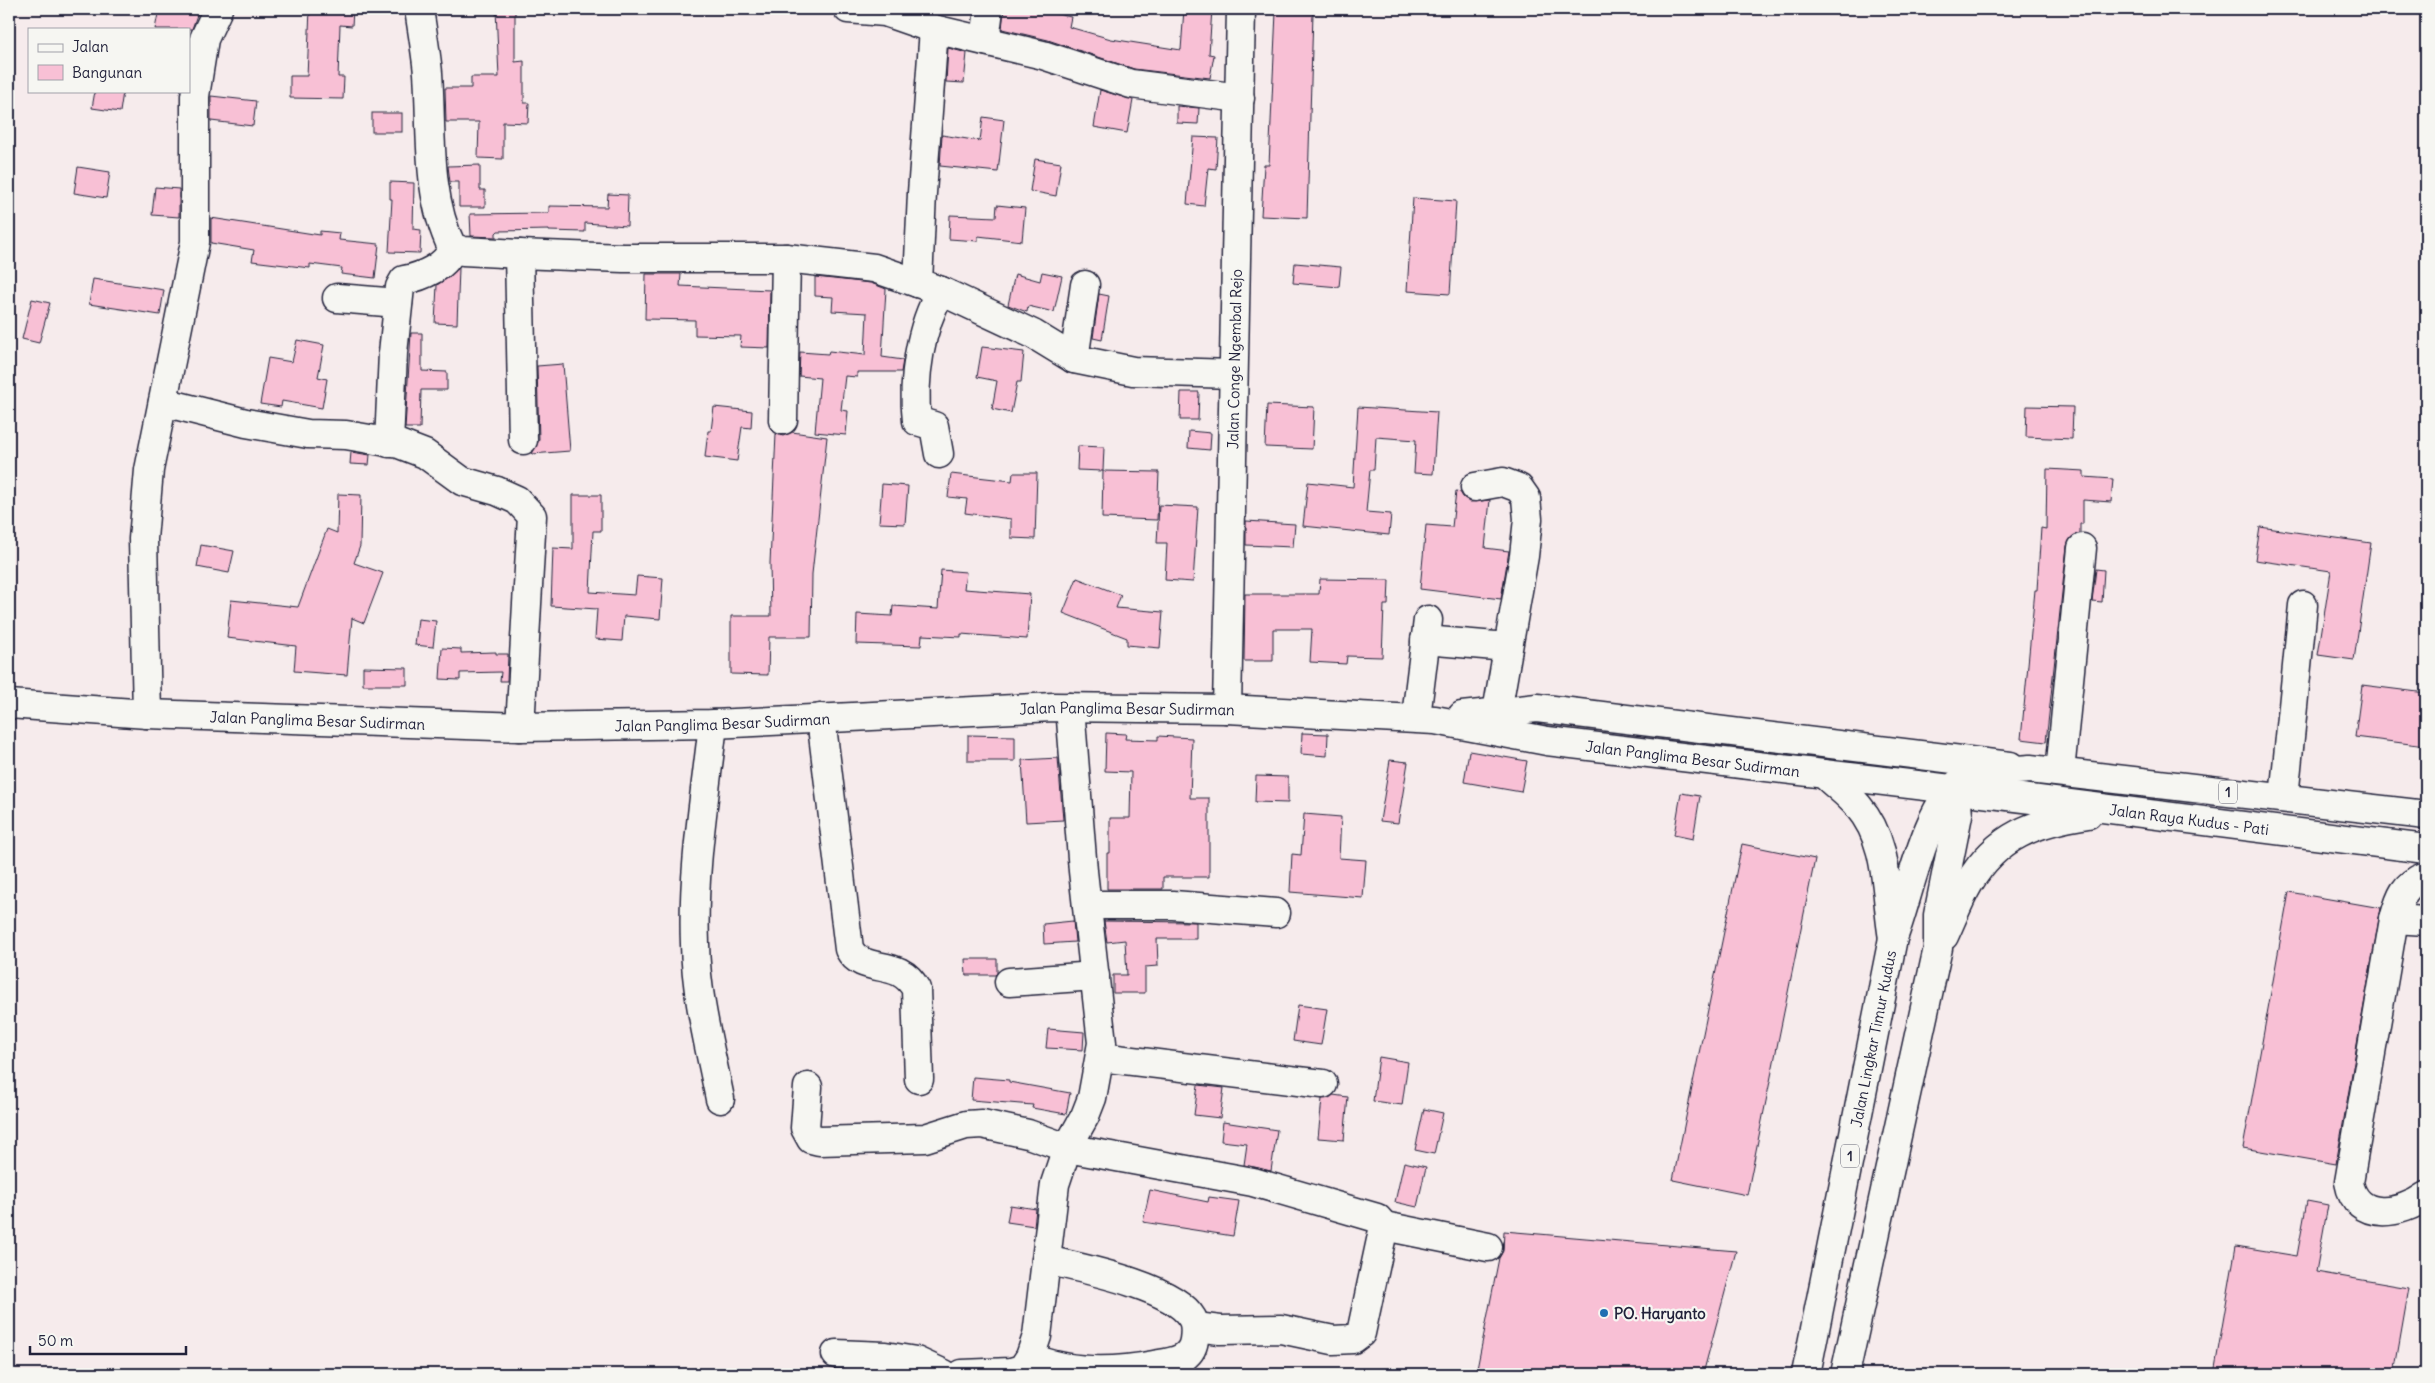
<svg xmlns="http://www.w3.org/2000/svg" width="2435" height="1383" viewBox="0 0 2435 1383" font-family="Delius,sans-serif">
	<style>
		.building { fill: #f8c0d5; stroke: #22223b }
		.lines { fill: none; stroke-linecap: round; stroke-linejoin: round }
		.minor-casing { stroke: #22223b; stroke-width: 31 }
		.major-casing { stroke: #22223b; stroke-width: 31 }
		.highway-casing { stroke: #22223b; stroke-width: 31 }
		.minor { stroke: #f6f6f2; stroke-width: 28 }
		.major { stroke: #f6f6f2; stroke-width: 28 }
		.highway { stroke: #f6f6f2; stroke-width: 28 }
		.poi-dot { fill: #1f6fb2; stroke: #f6f6f2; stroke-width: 2 }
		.labels { text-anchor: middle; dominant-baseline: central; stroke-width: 4.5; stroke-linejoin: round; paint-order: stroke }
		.shield { fill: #f6f6f2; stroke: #626272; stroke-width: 1 }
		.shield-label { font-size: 14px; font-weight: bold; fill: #22223b }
		.street-label { font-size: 15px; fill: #22223b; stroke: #f6f6f2 }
		.poi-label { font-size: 15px; font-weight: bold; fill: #22223b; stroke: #f6f6f2; text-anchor: start }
	</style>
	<rect width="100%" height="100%" fill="#f6ebec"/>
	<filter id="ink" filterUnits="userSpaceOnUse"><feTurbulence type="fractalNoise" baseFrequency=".02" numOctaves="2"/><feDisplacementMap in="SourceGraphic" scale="10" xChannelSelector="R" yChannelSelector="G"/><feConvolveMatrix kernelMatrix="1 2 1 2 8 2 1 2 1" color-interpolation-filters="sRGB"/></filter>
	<g filter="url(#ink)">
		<!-- building -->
		<g class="building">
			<path d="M 159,9 L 185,9 L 198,12 L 192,29 L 155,29 Z"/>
			<path d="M 310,9 L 353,9 L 352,26 L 340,25 L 338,77 L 344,77 L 343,99 L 290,98 L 290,76 L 307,76 Z"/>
			<path d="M 496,9 L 515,9 L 515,62 L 524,61 L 524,103 L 529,103 L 528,123 L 503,122 L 503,159 L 478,158 L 479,122 L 446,122 L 445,88 L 471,88 L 471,77 L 499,77 Z"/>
			<path d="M 1004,9 L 1034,9 L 1071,17 L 1069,27 L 1111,39 L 1181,50 L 1184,9 L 1212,9 L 1209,54 L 1214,55 L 1210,78 L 1134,69 L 1048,40 L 1002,29 Z"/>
			<path d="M 1276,12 L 1313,13 L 1307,218 L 1261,216 L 1264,165 L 1269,165 Z"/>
			<path d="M 948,48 L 967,53 L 964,83 L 946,82 Z"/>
			<path d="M 1100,90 L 1133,100 L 1127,133 L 1094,127 Z"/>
			<path d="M 95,91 L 123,92 L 120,112 L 92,108 Z"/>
			<path d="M 211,96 L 256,101 L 253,126 L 211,121 Z"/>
			<path d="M 1177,106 L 1199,108 L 1198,124 L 1177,123 Z"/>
			<rect x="372" y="113" width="30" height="19"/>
			<path d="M 983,117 L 1004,120 L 998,172 L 940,166 L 942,135 L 980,141 Z"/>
			<path d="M 1193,137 L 1218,138 L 1216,169 L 1208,168 L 1204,206 L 1187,204 Z"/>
			<path d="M 1035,159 L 1061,163 L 1056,196 L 1030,191 Z"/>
			<path d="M 480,165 L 480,190 L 485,190 L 485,207 L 459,207 L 459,182 L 450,182 L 448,166 Z"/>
			<path d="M 78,167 L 110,172 L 106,198 L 74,193 Z"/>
			<path d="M 390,182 L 414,183 L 413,229 L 421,230 L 420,253 L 389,252 L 392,199 L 390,199 Z"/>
			<path d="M 155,187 L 179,189 L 179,217 L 152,215 Z"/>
			<path d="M 608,194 L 628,195 L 627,226 L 585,223 L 585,232 L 549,231 L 549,230 L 498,231 L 496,233 L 496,237 L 471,236 L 470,214 L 549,213 L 549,206 L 607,207 Z"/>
			<path d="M 1413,198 L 1456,201 L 1450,294 L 1407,291 Z"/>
			<path d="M 997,205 L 1025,208 L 1022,241 L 978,236 L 978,241 L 949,239 L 950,215 L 996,217 Z"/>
			<path d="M 211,218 L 320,235 L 320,231 L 340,233 L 339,240 L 379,244 L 375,278 L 341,274 L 342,268 L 310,264 L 310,268 L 252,261 L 254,250 L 211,243 Z"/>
			<path d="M 1295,263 L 1341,267 L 1339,287 L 1293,283 Z"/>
			<path d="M 459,268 L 457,324 L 435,323 L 437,285 Z"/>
			<path d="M 1042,272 L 1062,276 L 1054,312 L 1028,306 L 1027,312 L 1008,305 L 1015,274 L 1040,281 Z"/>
			<path d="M 646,274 L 681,274 L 680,286 L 770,290 L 769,348 L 740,347 L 741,336 L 695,335 L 695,320 L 645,319 Z"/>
			<path d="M 815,277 L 871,283 L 886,289 L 882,357 L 903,360 L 901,372 L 857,372 L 857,377 L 845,376 L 841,410 L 848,411 L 846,435 L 815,432 L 820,378 L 799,376 L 800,352 L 828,354 L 829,351 L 865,355 L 867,313 L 832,311 L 833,297 L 815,296 Z"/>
			<path d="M 93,279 L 164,290 L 160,315 L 89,304 Z"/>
			<path d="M 1099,294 L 1109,296 L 1102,340 L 1093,338 Z"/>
			<path d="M 32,299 L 50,303 L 39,343 L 22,339 Z"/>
			<path d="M 411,333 L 422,333 L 422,371 L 447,372 L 447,390 L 421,390 L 420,428 L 405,428 Z"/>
			<path d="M 297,340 L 324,345 L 318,377 L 327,379 L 322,408 L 282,401 L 281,407 L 260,404 L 268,358 L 292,362 Z"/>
			<path d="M 982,347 L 1024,352 L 1021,382 L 1017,382 L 1011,413 L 992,409 L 997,381 L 977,377 Z"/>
			<path d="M 563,364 L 570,451 L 532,454 L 539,440 L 537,366 Z"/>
			<path d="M 1181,392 L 1199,392 L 1198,420 L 1180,420 Z"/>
			<path d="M 1267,405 L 1314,407 L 1312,449 L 1265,447 Z"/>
			<path d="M 2027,406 L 2073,407 L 2072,439 L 2026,437 Z"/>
			<path d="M 714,407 L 752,411 L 751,428 L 742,427 L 737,461 L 705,457 L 708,431 L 711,431 Z"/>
			<path d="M 1358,407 L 1437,412 L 1433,474 L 1414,473 L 1416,440 L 1376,437 L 1374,470 L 1370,470 L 1366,512 L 1391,514 L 1389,535 L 1303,526 L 1308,482 L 1353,487 Z"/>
			<path d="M 1189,431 L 1211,433 L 1210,450 L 1188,448 Z"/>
			<path d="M 792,432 L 827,437 L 812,574 L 811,637 L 769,637 L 768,675 L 731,674 L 731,616 L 771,616 L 770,563 L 776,434 L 783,436 Z"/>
			<path d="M 1078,446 L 1104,447 L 1103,471 L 1077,470 Z"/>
			<path d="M 351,452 L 370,455 L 369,465 L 350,464 Z"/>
			<path d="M 2047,469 L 2084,471 L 2084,477 L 2113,479 L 2111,502 L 2083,500 L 2083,524 L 2080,524 L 2080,533 L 2070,539 L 2067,546 L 2046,742 L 2021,739 L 2035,590 L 2037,590 L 2041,528 L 2046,529 Z"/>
			<path d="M 1103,471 L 1159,472 L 1157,520 L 1102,518 Z"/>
			<path d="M 1013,473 L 1037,473 L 1035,539 L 1011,538 L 1011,519 L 965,513 L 967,499 L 948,497 L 951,474 L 1012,481 Z"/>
			<path d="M 882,484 L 908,486 L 905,524 L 879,523 Z"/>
			<path d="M 1456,491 L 1460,492 L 1463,497 L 1470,502 L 1490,500 L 1485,548 L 1509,551 L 1501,599 L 1420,589 L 1426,525 L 1452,527 Z"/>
			<path d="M 338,494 L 361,495 L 360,546 L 354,563 L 383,573 L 364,623 L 352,618 L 347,675 L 294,671 L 296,646 L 227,638 L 231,600 L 298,607 L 327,529 L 337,533 Z"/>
			<path d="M 573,495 L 601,495 L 601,531 L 593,531 L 590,592 L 635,595 L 637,576 L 663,578 L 660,619 L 624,616 L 622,641 L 595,639 L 597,609 L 551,606 L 553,548 L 573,549 Z"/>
			<path d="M 1159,505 L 1198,507 L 1193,582 L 1165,580 L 1167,543 L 1157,543 Z"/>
			<path d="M 1246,521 L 1295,524 L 1293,547 L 1246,545 Z"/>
			<path d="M 2260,527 L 2371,543 L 2354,660 L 2318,655 L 2331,571 L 2255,560 Z"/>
			<path d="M 201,545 L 234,551 L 229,573 L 197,567 Z"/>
			<path d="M 2096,569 L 2104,570 L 2102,602 L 2092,601 Z"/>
			<path d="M 941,570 L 966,572 L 964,589 L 1030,594 L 1027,639 L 961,634 L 961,637 L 922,635 L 921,646 L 856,644 L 857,614 L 892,616 L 893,606 L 938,609 Z"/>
			<path d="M 1077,578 L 1121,595 L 1116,608 L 1163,612 L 1160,648 L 1127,645 L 1127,638 L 1063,613 Z"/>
			<path d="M 1320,579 L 1389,580 L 1388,605 L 1384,605 L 1382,657 L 1347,656 L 1346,664 L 1310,662 L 1312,629 L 1273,629 L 1273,661 L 1244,661 L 1245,594 L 1319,594 Z"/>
			<path d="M 418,619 L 436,621 L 433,647 L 415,645 Z"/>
			<path d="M 442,648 L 461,649 L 461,653 L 496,652 L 496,654 L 508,654 L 507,681 L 500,681 L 501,672 L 460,673 L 460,680 L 440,679 Z"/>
			<path d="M 363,667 L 407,668 L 407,685 L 363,685 Z"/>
			<path d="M 2362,685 L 2426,693 L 2426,746 L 2355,737 Z"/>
			<path d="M 1106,733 L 1126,734 L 1125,739 L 1158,740 L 1158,736 L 1192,738 L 1190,798 L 1209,798 L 1209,877 L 1163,877 L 1163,889 L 1107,889 L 1107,853 L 1110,853 L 1110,818 L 1130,818 L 1131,772 L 1105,771 Z"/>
			<path d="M 1302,733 L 1328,734 L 1327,756 L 1301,754 Z"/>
			<path d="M 968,735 L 1015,736 L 1015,761 L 968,761 Z"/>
			<path d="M 1469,751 L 1527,761 L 1521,792 L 1464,782 Z"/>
			<path d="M 1058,758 L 1063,820 L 1026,822 L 1022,760 Z"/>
			<path d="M 1390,760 L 1408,762 L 1398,823 L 1380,821 Z"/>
			<path d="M 1256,776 L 1288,777 L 1288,803 L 1255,802 Z"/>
			<path d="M 1681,793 L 1700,796 L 1693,839 L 1674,835 Z"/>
			<path d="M 1304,814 L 1341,817 L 1339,858 L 1366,860 L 1363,898 L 1290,892 L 1292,854 L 1301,855 Z"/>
			<path d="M 1742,844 L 1815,859 L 1747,1195 L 1673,1180 Z"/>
			<path d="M 2289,892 L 2381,908 L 2336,1164 L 2243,1148 Z"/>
			<path d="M 1073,921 L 1075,942 L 1044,944 L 1043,924 Z"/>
			<path d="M 1104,921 L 1196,922 L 1196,939 L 1157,939 L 1158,966 L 1145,967 L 1145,993 L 1113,993 L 1113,975 L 1127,975 L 1125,940 L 1107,942 Z"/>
			<path d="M 965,959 L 997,959 L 997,973 L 995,975 L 966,975 Z"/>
			<path d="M 1298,1005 L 1327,1009 L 1321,1045 L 1293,1041 Z"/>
			<path d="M 1048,1029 L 1084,1032 L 1083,1050 L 1046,1048 Z"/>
			<path d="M 1379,1057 L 1408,1062 L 1402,1105 L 1373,1101 Z"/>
			<path d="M 973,1077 L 1009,1080 L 1009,1082 L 1070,1093 L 1066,1114 L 1032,1108 L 1033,1105 L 971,1100 Z"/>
			<path d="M 1198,1085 L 1224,1088 L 1220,1118 L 1194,1115 Z"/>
			<path d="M 1333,1095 L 1348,1097 L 1344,1140 L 1318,1138 L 1322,1099 Z"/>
			<path d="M 1424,1109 L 1443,1113 L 1434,1154 L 1415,1150 Z"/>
			<path d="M 1223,1122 L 1277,1130 L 1271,1171 L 1244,1165 L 1247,1144 L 1221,1141 Z"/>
			<path d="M 1404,1162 L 1426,1167 L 1417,1207 L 1395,1202 Z"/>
			<path d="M 1150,1190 L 1208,1202 L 1209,1197 L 1239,1201 L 1233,1236 L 1143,1222 Z"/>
			<path d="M 2307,1201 L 2328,1205 L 2316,1272 L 2409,1288 L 2394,1374 L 2214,1374 L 2236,1246 L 2297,1256 Z"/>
			<path d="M 1010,1205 L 1036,1209 L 1034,1226 L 1007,1222 Z"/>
			<path d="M 1504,1231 L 1736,1251 L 1703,1374 L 1476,1374 L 1499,1258 L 1503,1251 Z"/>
		</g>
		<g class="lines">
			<defs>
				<g id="minor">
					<path d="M 419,9 C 422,30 426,52 428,73 C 432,130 426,195 452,247 L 463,251 L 519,254 L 623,258 L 786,258 L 874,268 L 941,291 L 1033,334 L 1074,359 L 1133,371 L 1233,374"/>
					<path d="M 848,9 L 885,12 L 934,29 L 1043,55 L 1131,84 L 1240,98"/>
					<path d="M 985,41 L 989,9"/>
					<path d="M 519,254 L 523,440"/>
					<path d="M 918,283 L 922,193 L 934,29"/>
					<path d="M 337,298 L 398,303"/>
					<path d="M 1074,359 L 1085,285"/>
					<path d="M 163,402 L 246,423 L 308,434 L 346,435 L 399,444 L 425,454 L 462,481 L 497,491 L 517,500 L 532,516 L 520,727"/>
					<path d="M 783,420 L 786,258"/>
					<path d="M 389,443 L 393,353 L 400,287 L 404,280 C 421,277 449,266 452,247"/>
					<path d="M 939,454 L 934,426 L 917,421 C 912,380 920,327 941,291"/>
					<path d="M 1475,487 L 1503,482 L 1519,488 L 1526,498 L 1528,519 L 1524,556 L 1497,712"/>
					<path d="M 1425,640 L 1507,647"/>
					<path id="s1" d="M 1227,709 L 1241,9"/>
					<path d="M 147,714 L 143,539 L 149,470 L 195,242 L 195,96 L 204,39 L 218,9"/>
					<path d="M 1416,717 L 1428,620"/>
					<path d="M 821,718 L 849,949 C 863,976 899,956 916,989 L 919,1079"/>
					<path d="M 713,724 C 705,796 692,871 695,944 C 696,996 710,1048 720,1099"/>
					<path d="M 2060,772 L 2082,548"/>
					<path d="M 2284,798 L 2303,605"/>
					<path d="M 2426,876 C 2404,884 2400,897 2394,919 L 2349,1182 C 2356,1223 2402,1214 2426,1196"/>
					<path d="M 1087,905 L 1173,905 L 1276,913"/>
					<path d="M 2394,919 L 2426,921"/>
					<path d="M 1009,982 L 1095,976"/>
					<path d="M 1100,1057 L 1323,1084"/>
					<path d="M 808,1087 L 805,1128 L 811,1139 L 819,1141 L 925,1138 L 966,1125 L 982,1124 L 1028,1134 L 1067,1148 L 1253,1182 L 1377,1218 L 1384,1226 L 1361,1333 L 1353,1339 L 1333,1340 L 1281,1329 L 1220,1330 L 1196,1327"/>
					<path d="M 1384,1226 L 1488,1247"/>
					<path d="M 836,1354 L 885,1356 L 916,1361 L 944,1374"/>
					<path d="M 1030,1357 C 1070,1374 1112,1373 1154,1365 C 1171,1362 1191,1361 1194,1340 C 1195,1332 1196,1325 1192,1318 C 1174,1286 1080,1268 1046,1260"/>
					<path d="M 962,1374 L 1011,1372 L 1022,1369 L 1030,1357 L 1037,1336 L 1055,1184 L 1067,1148 L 1085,1116 L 1092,1098 L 1102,1043 L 1083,871 L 1070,707"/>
				</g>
				<g id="major">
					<path id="s2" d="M 9,704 L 147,714 L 520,727 L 713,724 L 1053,707 L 1227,709 L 1435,720 L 1547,741 L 1951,789"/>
					<path d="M 1462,716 L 1537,708 L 2010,766"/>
					<path d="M 1824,774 C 1835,785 1848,794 1858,806 C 1890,843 1885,893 1893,938"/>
				</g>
				<g id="highway">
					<path id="s3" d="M 1951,789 L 2426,849"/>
					<path d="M 1944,936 C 1952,919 1959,900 1969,883 C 1997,835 2036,822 2088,814"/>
					<path id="s4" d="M 1806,1374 L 1893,938 C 1909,897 1926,803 1962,781 C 1981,769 2009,771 2030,769 L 2426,815"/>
					<path d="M 1845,1374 L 1938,948 L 1938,915 L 1958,815 L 1957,802 L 1951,789"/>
				</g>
			</defs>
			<!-- minor casing -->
			<use href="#minor" class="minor-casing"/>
			<!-- major casing -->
			<use href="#major" class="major-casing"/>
			<!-- highway casing -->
			<use href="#highway" class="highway-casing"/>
			<!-- minor -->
			<use href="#minor" class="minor"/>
			<!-- major -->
			<use href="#major" class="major"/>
			<!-- highway -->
			<use href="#highway" class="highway"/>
		</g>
	</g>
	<!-- markers -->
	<circle class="poi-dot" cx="1604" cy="1313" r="5"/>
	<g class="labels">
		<!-- shield labels -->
		<g class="shield">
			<rect x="2219" y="780.5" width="18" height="23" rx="4"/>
			<rect x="1841" y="1144.5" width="18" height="23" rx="4"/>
		</g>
		<g class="shield-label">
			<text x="2228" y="792">1</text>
			<text x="1850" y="1156">1</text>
		</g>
		<!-- street labels -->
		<g class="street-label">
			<text stroke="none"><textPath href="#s1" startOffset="350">Jalan Conge Ngembal Rejo</textPath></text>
			<text stroke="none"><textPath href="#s2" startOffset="1119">Jalan Panglima Besar Sudirman</textPath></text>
			<text stroke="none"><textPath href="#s2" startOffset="309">Jalan Panglima Besar Sudirman</textPath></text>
			<text stroke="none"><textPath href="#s2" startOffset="714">Jalan Panglima Besar Sudirman</textPath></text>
			<text stroke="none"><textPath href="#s2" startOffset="1688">Jalan Panglima Besar Sudirman</textPath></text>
			<text stroke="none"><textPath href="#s3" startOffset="240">Jalan Raya Kudus - Pati</textPath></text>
			<text stroke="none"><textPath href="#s4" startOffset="342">Jalan Lingkar Timur Kudus</textPath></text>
		</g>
		<!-- poi labels -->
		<g class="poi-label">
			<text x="1614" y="1313">PO. Haryanto</text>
		</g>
	</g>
	<!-- margin -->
	<rect width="2435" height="1383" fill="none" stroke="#f6f6f2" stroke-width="30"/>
	<rect x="15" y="15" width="2405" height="1353" fill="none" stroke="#22223b" stroke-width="2" filter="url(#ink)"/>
	<!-- legend -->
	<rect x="28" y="28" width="162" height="65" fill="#f6f6f2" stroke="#a1a1a9"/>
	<rect x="38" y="44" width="25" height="8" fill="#f6f6f2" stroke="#a1a1a9"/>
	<text x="72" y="52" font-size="15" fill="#22223b">Jalan</text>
	<rect x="38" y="65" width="25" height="15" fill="#f8c0d5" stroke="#a1a1a9"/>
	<text x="72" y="78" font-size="15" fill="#22223b">Bangunan</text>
	<!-- scale -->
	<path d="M30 1346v8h156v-8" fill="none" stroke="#22223b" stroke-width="2.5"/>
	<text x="38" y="1346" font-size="15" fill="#22223b" stroke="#f6f6f2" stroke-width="4" paint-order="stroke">50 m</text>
</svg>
